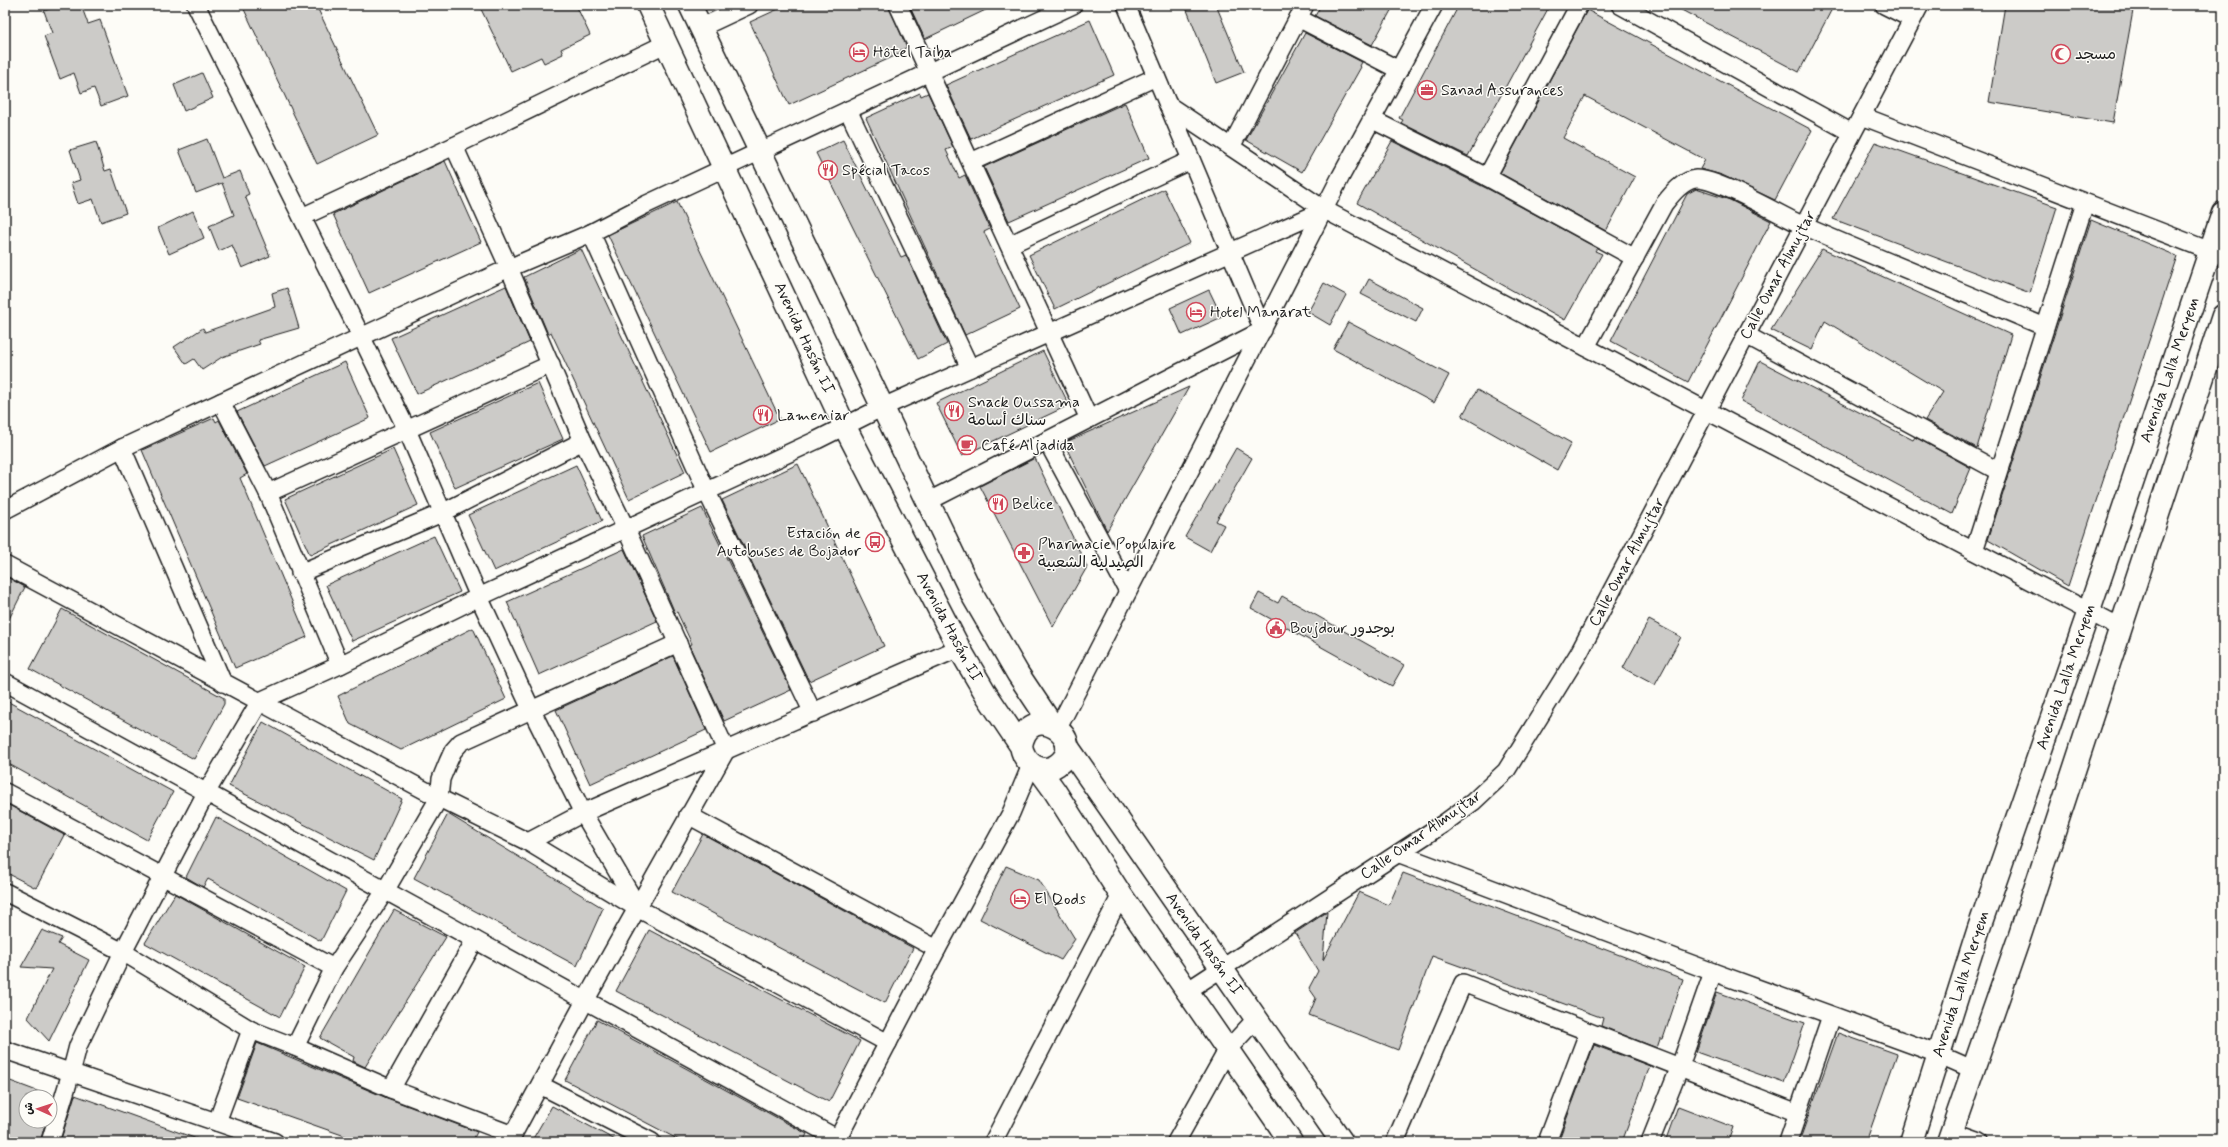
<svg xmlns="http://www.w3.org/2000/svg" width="2228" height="1147" viewBox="0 0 2228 1147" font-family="Mynerve,'Playpen Sans Arabic',sans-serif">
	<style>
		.building { fill: #cccbc8; stroke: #1c1c1c }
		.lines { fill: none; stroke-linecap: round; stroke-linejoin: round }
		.street-casing { stroke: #1c1c1c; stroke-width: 20 }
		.secondary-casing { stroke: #1c1c1c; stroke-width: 25 }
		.primary-casing { stroke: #1c1c1c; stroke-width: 25 }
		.street { stroke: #fdfcf7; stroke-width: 17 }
		.secondary { stroke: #fdfcf7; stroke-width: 22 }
		.primary { stroke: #fdfcf7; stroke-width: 22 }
		.labels { text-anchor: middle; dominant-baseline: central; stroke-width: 3; stroke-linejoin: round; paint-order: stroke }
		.poi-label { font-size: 16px; fill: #1c1c1c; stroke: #fdfcf7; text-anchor: start }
		.street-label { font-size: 16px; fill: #1c1c1c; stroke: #fdfcf7 }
	</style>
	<rect width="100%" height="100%" fill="#fdfcf7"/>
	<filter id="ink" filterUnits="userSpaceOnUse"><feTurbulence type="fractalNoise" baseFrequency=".025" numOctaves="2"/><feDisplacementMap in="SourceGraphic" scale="8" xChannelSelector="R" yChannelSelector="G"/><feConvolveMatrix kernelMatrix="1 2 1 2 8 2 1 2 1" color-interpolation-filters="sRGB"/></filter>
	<g filter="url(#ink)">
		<!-- building -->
		<g class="building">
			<path d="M 60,5 L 81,5 L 88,24 L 100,20 L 128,96 L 101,106 L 94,88 L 81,93 L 74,73 L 60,79 L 44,36 L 52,33 L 44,11 Z"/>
			<path d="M 242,5 L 316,5 L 378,135 L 317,164 Z"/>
			<path d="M 479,5 L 576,5 L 590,35 L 561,49 L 563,54 L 544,63 L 541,57 L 511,71 Z"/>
			<path d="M 787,5 L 888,5 L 907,47 L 900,51 L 901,53 L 789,105 L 750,22 Z"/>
			<path d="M 909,5 L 996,5 L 925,39 Z"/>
			<path d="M 1185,5 L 1216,5 L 1244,72 L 1216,83 Z"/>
			<path d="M 1321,5 L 1394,5 L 1372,45 L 1315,16 Z"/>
			<path d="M 1459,5 L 1550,5 L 1468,156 L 1401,123 L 1403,120 L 1399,118 Z"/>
			<path d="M 1672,5 L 1834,5 L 1799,72 Z"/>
			<path d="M 2005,5 L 2134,5 L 2113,123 L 1989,102 Z"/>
			<path d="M 1587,10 L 1812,130 L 1775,200 L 1722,175 L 1700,169 L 1705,160 L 1585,96 L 1563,138 L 1635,177 L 1606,231 L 1500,173 Z"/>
			<path d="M 1090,20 L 1114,75 L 971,139 L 946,85 Z"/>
			<path d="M 1305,33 L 1362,62 L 1360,66 L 1361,67 L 1302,172 L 1246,140 Z"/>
			<path d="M 202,73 L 213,98 L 184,111 L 174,85 Z"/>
			<path d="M 920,93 L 921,96 L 928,93 L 953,147 L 946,150 L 959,178 L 965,175 L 990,229 L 984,232 L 1020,309 L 965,335 L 866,118 Z"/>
			<path d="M 1125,103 L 1149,158 L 1009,221 L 984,167 Z"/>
			<path d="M 207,139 L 222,178 L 240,171 L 249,194 L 245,196 L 270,256 L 242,268 L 232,245 L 219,251 L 209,226 L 234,215 L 222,183 L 196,193 L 179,150 Z"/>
			<path d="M 843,140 L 901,257 L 906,255 L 947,344 L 918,359 L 816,153 Z"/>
			<path d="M 1392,141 L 1490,190 L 1597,248 L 1595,251 L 1602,254 L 1565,320 L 1357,203 Z"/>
			<path d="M 96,142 L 105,171 L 111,169 L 126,213 L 101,222 L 93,199 L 78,204 L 71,183 L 80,180 L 70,150 Z"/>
			<path d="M 1875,142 L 2057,207 L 2030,293 L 1833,219 Z"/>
			<path d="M 445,161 L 481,242 L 369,293 L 333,214 Z"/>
			<path d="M 1164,189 L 1190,243 L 1055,309 L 1029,255 Z"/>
			<path d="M 1696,189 L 1730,200 L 1771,221 L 1688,382 L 1611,341 L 1687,194 Z"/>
			<path d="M 677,202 L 780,419 L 711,452 L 608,235 Z"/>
			<path d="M 193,211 L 204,238 L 169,254 L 158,228 Z"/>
			<path d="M 2091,220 L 2177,256 L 2068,586 L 1988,540 Z"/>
			<path d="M 581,249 L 685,472 L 629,499 L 551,332 L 548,334 L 524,277 Z"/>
			<path d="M 1822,249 L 2011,335 L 1977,448 L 1925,420 L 1943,392 L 1825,321 L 1812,350 L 1771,330 Z"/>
			<path d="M 1369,279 L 1423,308 L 1416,322 L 1361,294 Z"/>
			<path d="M 1324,283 L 1346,295 L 1330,325 L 1308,312 Z"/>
			<path d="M 506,286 L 530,342 L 417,394 L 391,338 Z"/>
			<path d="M 287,288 L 299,328 L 258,340 L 260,344 L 222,357 L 202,370 L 194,359 L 186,364 L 174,347 L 203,328 L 205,332 L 275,307 L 272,293 Z"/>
			<path d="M 1209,290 L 1222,317 L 1182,335 L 1170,308 Z"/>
			<path d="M 1348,322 L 1449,375 L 1434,403 L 1333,349 Z"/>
			<path d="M 1043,351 L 1069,405 L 962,456 L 936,403 Z"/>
			<path d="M 1760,361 L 1913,440 L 1915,437 L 1971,468 L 1952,514 L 1741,401 Z"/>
			<path d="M 345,362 L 370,418 L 265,466 L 237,412 Z"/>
			<path d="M 538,383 L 563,439 L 455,488 L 430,432 Z"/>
			<path d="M 1189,387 L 1107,531 L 1064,443 Z"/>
			<path d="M 1477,390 L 1571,443 L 1557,470 L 1462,416 Z"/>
			<path d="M 214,418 L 216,422 L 219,420 L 247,474 L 240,478 L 307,637 L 235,668 L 142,450 Z"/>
			<path d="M 1236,448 L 1252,458 L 1216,521 L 1224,525 L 1210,551 L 1185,537 Z"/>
			<path d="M 393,449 L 418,505 L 310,555 L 285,499 Z"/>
			<path d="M 1035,458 L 1087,567 L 1053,627 L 980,486 Z"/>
			<path d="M 798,464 L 884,646 L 809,681 L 722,500 Z"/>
			<path d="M 576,465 L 602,521 L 494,571 L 468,515 Z"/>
			<path d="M 702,508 L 791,690 L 724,721 L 689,645 L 692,644 L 677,612 L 675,613 L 642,536 Z"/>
			<path d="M 434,536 L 460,592 L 352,641 L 326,585 Z"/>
			<path d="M 624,549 L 657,621 L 539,675 L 507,602 Z"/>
			<path d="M 5,576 L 25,587 L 5,627 Z"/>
			<path d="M 1259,593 L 1278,603 L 1282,596 L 1404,665 L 1392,686 L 1251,608 Z"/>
			<path d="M 62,609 L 224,698 L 224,704 L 194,759 L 30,669 Z"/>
			<path d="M 1649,620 L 1681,637 L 1655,685 L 1623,668 Z"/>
			<path d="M 473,628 L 506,699 L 401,750 L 350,724 L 338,696 Z"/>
			<path d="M 673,656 L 706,730 L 590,784 L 556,710 Z"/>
			<path d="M 5,700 L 173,792 L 147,840 L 5,762 Z"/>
			<path d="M 263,722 L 402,799 L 374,860 L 229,786 Z"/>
			<path d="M 5,803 L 64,835 L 36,888 L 5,872 Z"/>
			<path d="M 448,814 L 603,908 L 577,966 L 414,878 Z"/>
			<path d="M 216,817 L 346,891 L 321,941 L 208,879 L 203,887 L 186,877 Z"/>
			<path d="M 703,834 L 913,948 L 885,1003 L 672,892 Z"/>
			<path d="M 1006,866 L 1039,880 L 1075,939 L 1061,960 L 980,919 Z"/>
			<path d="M 1403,873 L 1683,979 L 1663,1039 L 1660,1039 L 1657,1048 L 1601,1026 L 1603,1018 L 1432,956 L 1398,1050 L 1309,1015 L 1316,998 L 1309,988 L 1318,971 L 1295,933 L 1327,912 L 1323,960 L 1359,892 L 1389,905 Z"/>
			<path d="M 175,894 L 305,967 L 280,1017 L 145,943 Z"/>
			<path d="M 394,910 L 446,937 L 365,1067 L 353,1061 L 354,1057 L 320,1038 Z"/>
			<path d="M 42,930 L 62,938 L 58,944 L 89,960 L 49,1041 L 28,1018 L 52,969 L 21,967 Z"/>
			<path d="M 649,930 L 860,1041 L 829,1102 L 616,991 Z"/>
			<path d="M 1717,992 L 1805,1023 L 1784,1083 L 1696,1052 Z"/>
			<path d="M 597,1020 L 807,1134 L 803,1142 L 683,1142 L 565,1080 Z"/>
			<path d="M 1838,1033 L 1897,1054 L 1866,1142 L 1799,1142 Z"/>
			<path d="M 257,1043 L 387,1098 L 477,1132 L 472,1142 L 362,1142 L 237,1098 Z"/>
			<path d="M 1594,1045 L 1650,1066 L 1622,1142 L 1558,1142 Z"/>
			<path d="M 5,1079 L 53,1097 L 50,1108 L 50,1097 L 26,1097 L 26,1121 L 46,1121 L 40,1142 L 5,1142 Z"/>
			<path d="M 75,1095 L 200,1140 L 199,1142 L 60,1142 Z"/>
			<path d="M 552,1106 L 619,1142 L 531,1142 Z"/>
			<path d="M 1678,1106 L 1733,1127 L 1728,1142 L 1665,1142 Z"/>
		</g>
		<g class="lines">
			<defs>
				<g id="street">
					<path d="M 196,5 L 362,338 L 407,430 L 479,597 L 531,709 L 583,813 L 639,909 L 888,1043"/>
					<path d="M 898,5 L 1089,419"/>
					<path d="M 1620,5 L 1852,133"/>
					<path d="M 1884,5 L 1912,19"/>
					<path d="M 1298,18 L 1399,70"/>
					<path d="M 702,27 L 749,5"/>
					<path d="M 1168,105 L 1325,210 L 2122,629"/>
					<path d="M 848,110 L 970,368"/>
					<path d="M 1862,116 L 2223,256"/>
					<path d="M 1373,120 L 1487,177 L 1635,258"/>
					<path d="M 454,146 L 509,268 L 583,441 L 626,529 L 726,750"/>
					<path d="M 1231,147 L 1305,5"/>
					<path d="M 971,162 L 1156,77"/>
					<path d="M 1487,177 L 1579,5"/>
					<path d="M 302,217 L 454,146 L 667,43"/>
					<path d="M 591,233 L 707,492 L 813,713"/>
					<path d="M 1009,245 L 1191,160"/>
					<path d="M 1746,335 L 1998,471"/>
					<path d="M 1586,347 L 1664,204 C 1672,194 1683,180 1696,179 C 1717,178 1782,216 1804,226 C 1884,261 1965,293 2045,327"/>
					<path d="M 221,402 L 268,493 L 340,665"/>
					<path d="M 1047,441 L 1128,591"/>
					<path d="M 122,448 L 223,683"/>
					<path d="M 268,493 L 551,364"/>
					<path d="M 927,502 L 1263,330 L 1126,5"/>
					<path d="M 5,510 L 122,448 L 509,268 L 591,233 L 645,205 L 1073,5"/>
					<path d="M 1974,551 L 2085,203"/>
					<path d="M 5,565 L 439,798 L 528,842 L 637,908"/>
					<path d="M 300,573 L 442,513 L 583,441"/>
					<path d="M 5,682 L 838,1139"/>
					<path d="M 1058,728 L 1341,176 L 1434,5"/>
					<path d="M 5,792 L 334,968"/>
					<path d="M 688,815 L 937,949"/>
					<path d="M 528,842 L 583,813 L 959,648"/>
					<path d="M 1400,854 L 1713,972 L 1938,1054 L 1972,1069"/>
					<path d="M 5,892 L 123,952 L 251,1030 L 295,1047 L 391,1089 L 513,1135"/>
					<path d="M 1187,991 L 1443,824 L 1473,802 L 1506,771 L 1579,653 L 1920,5"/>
					<path d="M 295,1047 L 334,968 L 385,891 L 439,798 L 441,779 L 448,762 L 453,751 L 461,742 L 678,643"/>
					<path d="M 5,1050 L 275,1142"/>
					<path d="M 540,1085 L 652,1142"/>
					<path d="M 391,1089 L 475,940"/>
					<path d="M 217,1122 L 251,1030"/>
					<path d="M 1951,1132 L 1979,1142"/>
					<path d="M 50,1142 L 71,1073 L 78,1046 L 123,952 L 206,793 L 260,701 L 340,665 L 479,597 L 817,440 L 883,407 L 1325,210"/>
					<path d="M 509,1142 L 585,1001 L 726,750"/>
					<path d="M 836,1142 L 937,949 L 1011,813 L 1031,765"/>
					<path d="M 993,1142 L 1121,895"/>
					<path d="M 1176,1142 L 1228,1049 L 1256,1019"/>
					<path d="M 1395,1142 L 1463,983 L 1798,1113"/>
					<path d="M 1547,1142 L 1588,1033"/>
					<path d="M 1650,1142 L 1679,1069 L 1713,972"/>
					<path d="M 1788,1142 L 1831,1016"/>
				</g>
				<g id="secondary">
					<path d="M 1911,1142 L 1979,928 L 2089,611 L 2223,213"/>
					<path d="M 1948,1142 L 2018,941 L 2223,316"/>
				</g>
				<g id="primary">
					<path d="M 648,5 L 845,427 L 959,648 L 986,694 L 1021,746 C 1024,763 1041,776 1057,765 C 1092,740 1029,697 1021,746"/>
					<path d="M 690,5 L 974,598 L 1018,674 L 1052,725"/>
					<path d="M 1067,746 L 1342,1142"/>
					<path d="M 1038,768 L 1054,790 L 1121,895 L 1291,1142"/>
				</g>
			</defs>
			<!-- street casing -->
			<use href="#street" class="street-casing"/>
			<!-- secondary casing -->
			<use href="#secondary" class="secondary-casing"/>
			<!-- primary casing -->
			<use href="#primary" class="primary-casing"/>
			<!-- street -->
			<use href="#street" class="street"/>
			<!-- secondary -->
			<use href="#secondary" class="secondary"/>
			<!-- primary -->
			<use href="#primary" class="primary"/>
		</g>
	</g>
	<!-- icons -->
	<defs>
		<symbol id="hotel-ring" viewBox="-11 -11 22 22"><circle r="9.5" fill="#fdfcf7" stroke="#d1495b" stroke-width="1.5"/><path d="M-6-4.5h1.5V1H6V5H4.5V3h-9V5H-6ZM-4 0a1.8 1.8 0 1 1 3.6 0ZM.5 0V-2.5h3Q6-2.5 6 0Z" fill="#d1495b"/></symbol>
		<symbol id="mosque-ring" viewBox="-11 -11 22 22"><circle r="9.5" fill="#fdfcf7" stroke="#d1495b" stroke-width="1.5"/><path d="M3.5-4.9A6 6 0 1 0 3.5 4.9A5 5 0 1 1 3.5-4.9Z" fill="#d1495b"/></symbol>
		<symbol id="office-ring" viewBox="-11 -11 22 22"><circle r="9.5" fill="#fdfcf7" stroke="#d1495b" stroke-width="1.5"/><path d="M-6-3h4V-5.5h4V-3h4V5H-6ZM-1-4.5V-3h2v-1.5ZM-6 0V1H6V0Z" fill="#d1495b"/></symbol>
		<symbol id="restaurant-ring" viewBox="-11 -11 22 22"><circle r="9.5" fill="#fdfcf7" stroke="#d1495b" stroke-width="1.5"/><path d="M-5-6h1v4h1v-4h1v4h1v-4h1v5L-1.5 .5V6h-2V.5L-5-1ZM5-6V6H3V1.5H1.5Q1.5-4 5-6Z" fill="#d1495b"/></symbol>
		<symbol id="cafe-ring" viewBox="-11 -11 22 22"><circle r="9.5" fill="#fdfcf7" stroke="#d1495b" stroke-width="1.5"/><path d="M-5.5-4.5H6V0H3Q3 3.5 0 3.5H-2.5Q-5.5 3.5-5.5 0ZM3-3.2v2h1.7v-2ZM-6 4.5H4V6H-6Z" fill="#d1495b"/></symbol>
		<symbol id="bus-ring" viewBox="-11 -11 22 22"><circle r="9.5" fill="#fdfcf7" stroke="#d1495b" stroke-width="1.5"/><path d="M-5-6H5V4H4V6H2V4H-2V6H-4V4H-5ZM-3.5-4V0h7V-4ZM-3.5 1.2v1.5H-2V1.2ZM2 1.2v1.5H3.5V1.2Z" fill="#d1495b"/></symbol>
		<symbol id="pharmacy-ring" viewBox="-11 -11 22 22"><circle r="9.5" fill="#fdfcf7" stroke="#d1495b" stroke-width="1.5"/><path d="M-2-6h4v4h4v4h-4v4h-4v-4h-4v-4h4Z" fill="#d1495b"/></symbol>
		<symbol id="civic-ring" viewBox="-11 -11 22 22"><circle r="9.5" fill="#fdfcf7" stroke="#d1495b" stroke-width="1.5"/><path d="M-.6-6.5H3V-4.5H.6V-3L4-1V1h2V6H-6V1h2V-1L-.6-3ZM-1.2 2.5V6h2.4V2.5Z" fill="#d1495b"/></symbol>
	</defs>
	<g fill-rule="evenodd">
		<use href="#hotel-ring" x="848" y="41" width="22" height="22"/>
		<use href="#mosque-ring" x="2050" y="43" width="22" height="22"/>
		<use href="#office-ring" x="1416" y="79" width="22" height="22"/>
		<use href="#restaurant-ring" x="817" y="159" width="22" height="22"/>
		<use href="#hotel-ring" x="1185" y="301" width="22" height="22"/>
		<use href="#restaurant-ring" x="943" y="400" width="22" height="22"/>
		<use href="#restaurant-ring" x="752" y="404" width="22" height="22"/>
		<use href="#cafe-ring" x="956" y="434" width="22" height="22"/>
		<use href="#restaurant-ring" x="987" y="493" width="22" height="22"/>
		<use href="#bus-ring" x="864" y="531" width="22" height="22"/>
		<use href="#pharmacy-ring" x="1013" y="542" width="22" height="22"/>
		<use href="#civic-ring" x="1265" y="617" width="22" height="22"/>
		<use href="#hotel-ring" x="1009" y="888" width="22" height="22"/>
	</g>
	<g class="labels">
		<!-- poi labels -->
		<g class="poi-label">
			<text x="873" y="52">Hôtel Taiba</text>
			<text x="2075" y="54">مسجد</text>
			<text x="1441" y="90">Sanad Assurances</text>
			<text x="842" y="170">Spécial Tacos</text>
			<text x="1210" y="312">Hotel Manarat</text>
			<text x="968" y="402">Snack Oussama<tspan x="968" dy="18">سناك أسامة</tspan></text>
			<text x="777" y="415">Lameniar</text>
			<text x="981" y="445">Café Aljadida</text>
			<text x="1012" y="504">Belice</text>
			<text x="861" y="533" text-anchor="end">Estación de<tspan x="861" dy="18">Autobuses de Bojador</tspan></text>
			<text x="1038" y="544">Pharmacie Populaire<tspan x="1038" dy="18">الصيدلية الشعبية</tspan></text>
			<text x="1290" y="628">Boujdour بوجدور</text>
			<text x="1034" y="899">El Qods</text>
		</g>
		<!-- street labels -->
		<g class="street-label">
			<text transform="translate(1778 275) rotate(-62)">Calle Omar Almujtar</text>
			<text transform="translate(804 338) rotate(65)">Avenida Hasán II</text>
			<text transform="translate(2170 370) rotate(-71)">Avenida Lalla Meryem</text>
			<text transform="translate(1627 562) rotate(-62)">Calle Omar Almujtar</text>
			<text transform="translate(949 627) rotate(62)">Avenida Hasán II</text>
			<text transform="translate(2066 677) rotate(-71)">Avenida Lalla Meryem</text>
			<text transform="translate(1421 835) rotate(-35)">Calle Omar Almujtar</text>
			<text transform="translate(1204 944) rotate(55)">Avenida Hasán II</text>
			<text transform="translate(1961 984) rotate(-72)">Avenida Lalla Meryem</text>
		</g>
	</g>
	<!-- margin -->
	<rect width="2228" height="1147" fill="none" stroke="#fdfcf7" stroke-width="20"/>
	<rect x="10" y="10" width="2208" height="1127" fill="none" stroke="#1c1c1c" stroke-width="1.5" filter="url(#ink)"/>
	<!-- north arrow -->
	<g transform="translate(38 1109) rotate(273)"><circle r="19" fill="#fdfcf7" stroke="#a3a29f"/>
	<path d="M0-3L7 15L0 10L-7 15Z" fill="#d1495b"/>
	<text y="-6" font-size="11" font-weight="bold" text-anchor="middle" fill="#1c1c1c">ش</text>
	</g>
</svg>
